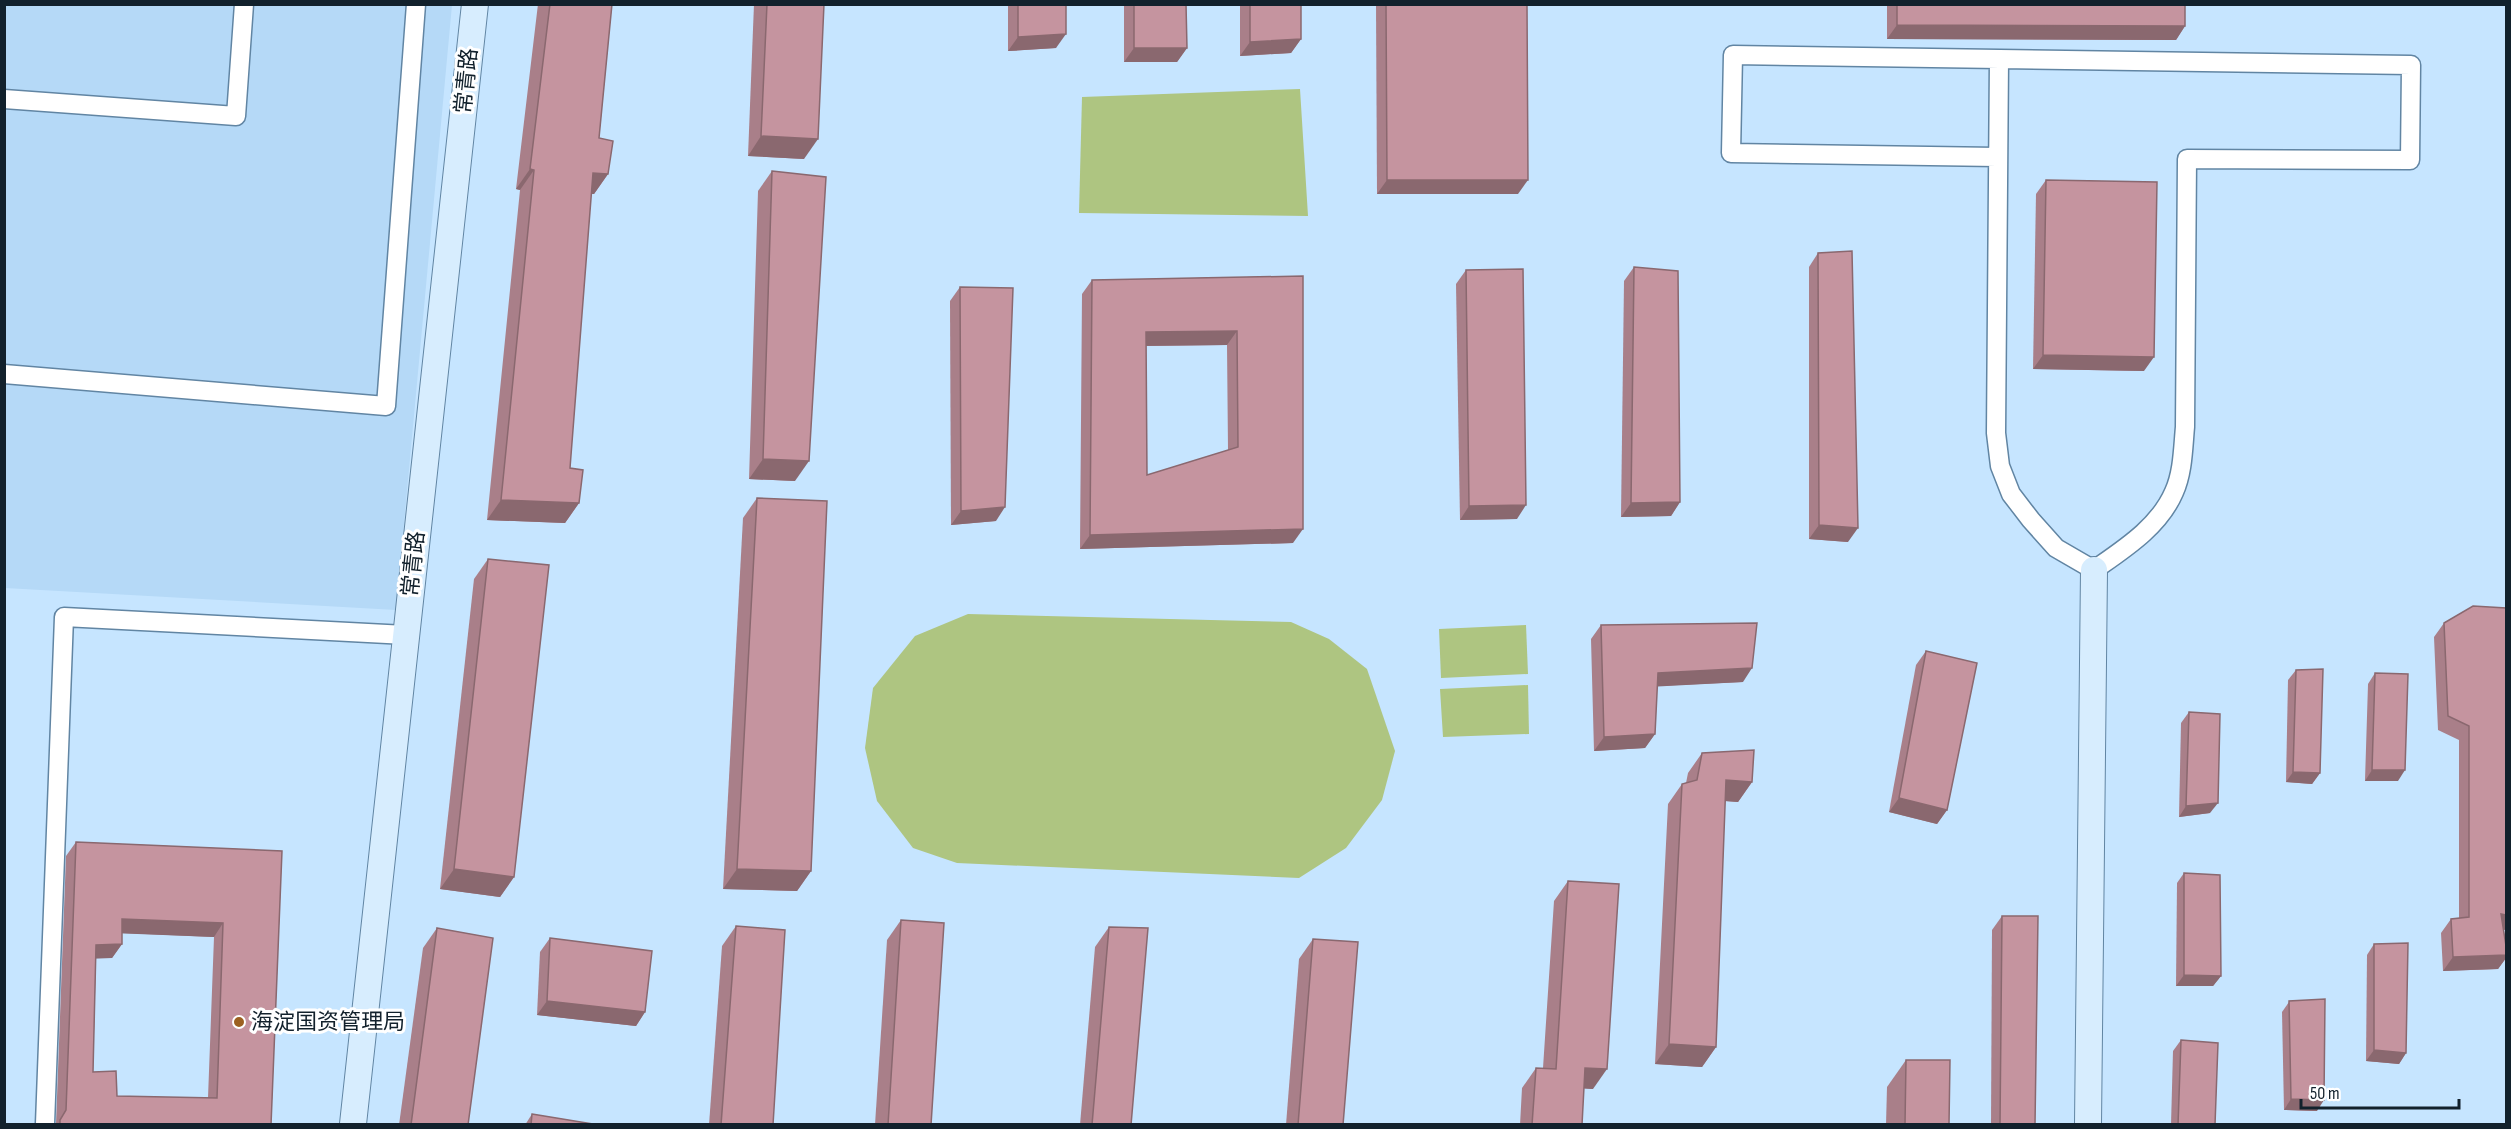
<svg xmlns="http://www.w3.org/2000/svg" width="2511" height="1129" viewBox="0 0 2511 1129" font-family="'Sofia Sans Condensed','Noto Sans SC',sans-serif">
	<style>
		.built { fill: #b5d9f7 }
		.green { fill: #aec581 }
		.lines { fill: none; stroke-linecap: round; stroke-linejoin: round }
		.street-casing { stroke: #6185a3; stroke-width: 21 }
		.secondary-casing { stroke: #6185a3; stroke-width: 28 }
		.street { stroke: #fff; stroke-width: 18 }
		.secondary { stroke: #d7edfe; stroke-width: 26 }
		.wall { fill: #a97f89; fill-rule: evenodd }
		.shaded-wall { fill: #8a686f }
		.building { fill: #c5949f; stroke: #8a686f; stroke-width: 1.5; fill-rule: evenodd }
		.poi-dot { fill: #9c6121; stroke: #fff; stroke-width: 2 }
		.labels { text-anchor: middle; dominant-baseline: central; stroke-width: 6; stroke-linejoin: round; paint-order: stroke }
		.street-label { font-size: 22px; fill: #12212c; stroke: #fff }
		.poi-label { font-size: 22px; fill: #12212c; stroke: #fff; text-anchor: start }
	</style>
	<rect width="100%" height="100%" fill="#c6e5ff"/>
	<!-- built -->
	<path class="built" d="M 4,5 L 452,5 L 396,610 L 5,588 Z"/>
	<!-- green -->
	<g class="green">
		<path d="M 1300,89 L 1308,216 L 1079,213 L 1082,97 Z"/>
		<path d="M 968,614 L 1291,622 L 1329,639 L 1367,669 L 1395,751 L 1382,800 L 1346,848 L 1299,878 L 957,863 L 913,848 L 877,801 L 865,748 L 873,688 L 915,636 Z"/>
		<path d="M 1526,625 L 1528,674 L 1441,678 L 1439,629 Z"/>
		<path d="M 1528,685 L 1529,734 L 1443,737 L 1440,689 Z"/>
	</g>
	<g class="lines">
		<defs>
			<g id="street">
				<path d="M 4,99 L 236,116 L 244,4"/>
				<path d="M 1997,157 L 1731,153 L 1733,55 L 2411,65 L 2410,160 L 2187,159 L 2185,427 C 2183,448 2183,472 2174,492 C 2159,527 2124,549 2094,570 L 2056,548 L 2031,520 L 2011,494 L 2000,466 L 1996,433 L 1999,59"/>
				<path d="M 4,374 L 386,406 L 416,4"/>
				<path d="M 45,1124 L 64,617 L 406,635"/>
			</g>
			<g id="secondary">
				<path d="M 353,1124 L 475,4"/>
				<path d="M 2088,1124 L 2094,570"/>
			</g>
		</defs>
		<!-- street casing -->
		<use href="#street" class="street-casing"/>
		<!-- secondary casing -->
		<use href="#secondary" class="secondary-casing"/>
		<!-- street -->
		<use href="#street" class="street"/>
		<!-- secondary -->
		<use href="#secondary" class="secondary"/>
	</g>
	<!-- wall -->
	<g class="wall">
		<path d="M 538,4 L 612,4 L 599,138 L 608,174 L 594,194 L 591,194 L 570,468 L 579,503 L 565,523 L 487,520 L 520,190 L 516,189 Z"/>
		<path d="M 754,4 L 824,4 L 804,159 L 748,156 Z"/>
		<path d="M 1008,4 L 1066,4 L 1056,48 L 1008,51 Z"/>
		<path d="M 1124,4 L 1186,4 L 1187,48 L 1177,62 L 1124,62 Z"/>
		<path d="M 1240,4 L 1301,4 L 1301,39 L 1291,53 L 1240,56 Z"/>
		<path d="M 1376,4 L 1527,4 L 1518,194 L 1377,194 Z"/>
		<path d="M 1887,4 L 2185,4 L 2185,26 L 2176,40 L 1887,39 Z"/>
		<path d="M 772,171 L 795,481 L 749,479 L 758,191 Z"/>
		<path d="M 2046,180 L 2144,371 L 2033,369 L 2036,194 Z"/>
		<path d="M 1818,253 L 1848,542 L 1809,539 L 1809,267 Z"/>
		<path d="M 1634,267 L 1680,502 L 1671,516 L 1621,517 L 1624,281 Z"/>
		<path d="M 1466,270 L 1517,519 L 1460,520 L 1456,284 Z"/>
		<path d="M 1303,276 L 1293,543 L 1080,549 L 1082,294 L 1092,280 ZM 1227,345 L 1228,450 L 1147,475 L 1146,346 Z"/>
		<path d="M 960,287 L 996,521 L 951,525 L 950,301 Z"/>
		<path d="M 757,498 L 811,871 L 797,891 L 723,889 L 743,518 Z"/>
		<path d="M 488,559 L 514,877 L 500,897 L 440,889 L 474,579 Z"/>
		<path d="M 2506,608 L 2506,930 L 2504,930 L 2506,946 L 2506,958 L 2498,969 L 2443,971 L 2441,933 L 2451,919 L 2459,918 L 2459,740 L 2438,730 L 2434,637 L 2444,623 Z"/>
		<path d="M 1601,625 L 1743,682 L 1657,686 L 1655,734 L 1645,748 L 1594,751 L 1591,639 Z"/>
		<path d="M 1926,651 L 1947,810 L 1937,824 L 1889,812 L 1916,665 Z"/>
		<path d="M 2296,670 L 2320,773 L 2312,784 L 2286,782 L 2288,680 Z"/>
		<path d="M 2375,673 L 2398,781 L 2365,781 L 2368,684 Z"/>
		<path d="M 2189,712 L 2210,813 L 2179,817 L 2181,723 Z"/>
		<path d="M 1702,753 L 1752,782 L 1738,802 L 1725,801 L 1716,1047 L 1702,1067 L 1655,1064 L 1668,804 L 1682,784 L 1686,783 L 1688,773 Z"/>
		<path d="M 76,842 L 282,851 L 271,1125 L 56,1124 L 66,856 ZM 122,933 L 214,937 L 208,1098 L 117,1096 L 93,1072 L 96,958 L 112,958 L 122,944 Z"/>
		<path d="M 2184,873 L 2221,976 L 2213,986 L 2176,986 L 2177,883 Z"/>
		<path d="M 1568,881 L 1593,1089 L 1584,1088 L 1582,1125 L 1520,1125 L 1522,1088 L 1536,1068 L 1543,1068 L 1554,901 Z"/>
		<path d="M 2002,916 L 2035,1125 L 1991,1125 L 1992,930 Z"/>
		<path d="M 901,920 L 931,1125 L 875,1125 L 887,940 Z"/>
		<path d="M 736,926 L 773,1125 L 709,1125 L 722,946 Z"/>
		<path d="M 1109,927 L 1131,1125 L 1080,1125 L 1095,947 Z"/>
		<path d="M 437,928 L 468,1125 L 399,1125 L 423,948 Z"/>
		<path d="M 550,938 L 645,1012 L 636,1026 L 537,1015 L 540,952 Z"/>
		<path d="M 1313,939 L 1343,1125 L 1286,1125 L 1299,959 Z"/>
		<path d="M 2374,944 L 2406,1053 L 2399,1064 L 2366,1061 L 2367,955 Z"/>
		<path d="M 2289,1002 L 2317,1111 L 2284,1110 L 2282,1012 Z"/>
		<path d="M 2181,1040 L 2215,1125 L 2171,1125 L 2173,1051 Z"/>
		<path d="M 1906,1060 L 1949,1125 L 1886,1125 L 1887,1087 Z"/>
		<path d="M 532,1114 L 599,1125 L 525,1125 Z"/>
	</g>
	<!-- shaded-wall -->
	<g class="shaded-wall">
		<path d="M 1897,25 L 2185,26 L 2176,40 L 1887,39 Z"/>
		<path d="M 1066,34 L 1056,48 L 1008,51 L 1018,37 Z"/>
		<path d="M 1301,39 L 1291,53 L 1240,56 L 1250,42 Z"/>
		<path d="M 1134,48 L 1187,48 L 1177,62 L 1124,62 Z"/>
		<path d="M 761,136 L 818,139 L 804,159 L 748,156 Z"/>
		<path d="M 530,169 L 534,170 L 520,190 L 516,189 Z"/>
		<path d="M 593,173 L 608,174 L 594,194 L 579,193 Z"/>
		<path d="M 1387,180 L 1528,180 L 1518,194 L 1377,194 Z"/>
		<path d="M 1237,331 L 1227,345 L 1136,346 L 1146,332 Z"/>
		<path d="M 2043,355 L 2154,357 L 2144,371 L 2033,369 Z"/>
		<path d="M 763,459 L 809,461 L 795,481 L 749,479 Z"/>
		<path d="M 501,500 L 579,503 L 565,523 L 487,520 Z"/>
		<path d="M 1680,502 L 1671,516 L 1621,517 L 1631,503 Z"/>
		<path d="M 1526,505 L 1517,519 L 1460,520 L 1469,506 Z"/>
		<path d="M 1005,507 L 996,521 L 951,525 L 961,511 Z"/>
		<path d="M 1819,525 L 1858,528 L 1848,542 L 1809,539 Z"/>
		<path d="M 1303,529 L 1293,543 L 1080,549 L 1090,535 Z"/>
		<path d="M 1752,668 L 1743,682 L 1648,687 L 1658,673 Z"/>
		<path d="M 1655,734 L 1645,748 L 1594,751 L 1604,737 Z"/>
		<path d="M 2372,770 L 2405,770 L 2398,781 L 2365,781 Z"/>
		<path d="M 2293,772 L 2320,773 L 2312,784 L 2286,782 Z"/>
		<path d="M 1726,780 L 1752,782 L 1738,802 L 1712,800 Z"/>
		<path d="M 1899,798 L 1947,810 L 1937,824 L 1889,812 Z"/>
		<path d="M 2218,803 L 2210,813 L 2179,817 L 2186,806 Z"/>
		<path d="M 454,869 L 514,877 L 500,897 L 440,889 Z"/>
		<path d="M 737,869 L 811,871 L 797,891 L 723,889 Z"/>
		<path d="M 2501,914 L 2506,915 L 2506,930 L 2492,927 Z"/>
		<path d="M 122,919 L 223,923 L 214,937 L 112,933 Z"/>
		<path d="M 122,944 L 112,958 L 86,959 L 96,945 Z"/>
		<path d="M 2506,955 L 2506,958 L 2498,969 L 2443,971 L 2453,957 Z"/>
		<path d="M 2184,975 L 2221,976 L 2213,986 L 2176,986 Z"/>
		<path d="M 547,1001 L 645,1012 L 636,1026 L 537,1015 Z"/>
		<path d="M 1669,1044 L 1716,1047 L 1702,1067 L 1655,1064 Z"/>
		<path d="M 2374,1050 L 2406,1053 L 2399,1064 L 2366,1061 Z"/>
		<path d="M 1585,1068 L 1607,1069 L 1593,1089 L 1572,1088 Z"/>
		<path d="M 2291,1099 L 2324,1100 L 2317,1111 L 2284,1110 Z"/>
	</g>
	<!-- building -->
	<g class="building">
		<path d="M 550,4 L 612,4 L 599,138 L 613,141 L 608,174 L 593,173 L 570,468 L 583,470 L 579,503 L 501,500 L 534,170 L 530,169 Z"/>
		<path d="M 767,4 L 824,4 L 818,139 L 761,136 Z"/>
		<path d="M 1018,4 L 1066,4 L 1066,34 L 1018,37 Z"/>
		<path d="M 1134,4 L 1186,4 L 1187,48 L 1134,48 Z"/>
		<path d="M 1250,4 L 1301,4 L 1301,39 L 1250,42 Z"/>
		<path d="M 1386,4 L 1527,4 L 1528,180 L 1387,180 Z"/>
		<path d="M 1897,4 L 2185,4 L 2185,26 L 1897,25 Z"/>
		<path d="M 772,171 L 826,177 L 809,461 L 763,459 Z"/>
		<path d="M 2046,180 L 2157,182 L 2154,357 L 2043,355 Z"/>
		<path d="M 1852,251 L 1858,528 L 1819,525 L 1818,253 Z"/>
		<path d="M 1634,267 L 1678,271 L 1680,502 L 1631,503 Z"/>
		<path d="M 1523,269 L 1526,505 L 1469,506 L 1466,270 Z"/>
		<path d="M 1303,276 L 1303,529 L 1090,535 L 1092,280 ZM 1237,331 L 1238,447 L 1147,475 L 1146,332 Z"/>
		<path d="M 960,287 L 1013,288 L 1005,507 L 961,511 Z"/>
		<path d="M 757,498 L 827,501 L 811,871 L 737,869 Z"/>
		<path d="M 488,559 L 549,565 L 514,877 L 454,869 Z"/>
		<path d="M 2473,606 L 2506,608 L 2506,915 L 2501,914 L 2506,946 L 2506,955 L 2453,957 L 2451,919 L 2469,917 L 2469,726 L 2448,716 L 2444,623 Z"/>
		<path d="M 1757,623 L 1752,668 L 1658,673 L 1655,734 L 1604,737 L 1601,625 Z"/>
		<path d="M 1926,651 L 1977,663 L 1947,810 L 1899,798 Z"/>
		<path d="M 2323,669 L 2320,773 L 2293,772 L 2296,670 Z"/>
		<path d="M 2375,673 L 2408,674 L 2405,770 L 2372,770 Z"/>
		<path d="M 2189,712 L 2220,714 L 2218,803 L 2186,806 Z"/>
		<path d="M 1754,750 L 1752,782 L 1726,780 L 1716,1047 L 1669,1044 L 1682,784 L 1697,780 L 1702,753 Z"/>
		<path d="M 76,842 L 282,851 L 271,1125 L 60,1125 L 60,1120 L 66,1110 ZM 122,919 L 223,923 L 217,1098 L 117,1096 L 116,1071 L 93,1072 L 96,945 L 122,944 Z"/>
		<path d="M 2184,873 L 2220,875 L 2221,976 L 2184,975 Z"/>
		<path d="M 1568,881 L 1619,884 L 1607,1069 L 1585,1068 L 1582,1125 L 1532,1125 L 1536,1068 L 1556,1069 Z"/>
		<path d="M 2002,916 L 2038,916 L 2035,1125 L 2000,1125 Z"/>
		<path d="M 901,920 L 944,923 L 931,1125 L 888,1125 Z"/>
		<path d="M 736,926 L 785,930 L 773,1125 L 721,1125 Z"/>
		<path d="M 1109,927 L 1148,928 L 1131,1125 L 1092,1125 Z"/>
		<path d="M 437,928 L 493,938 L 468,1125 L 411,1125 Z"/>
		<path d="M 550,938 L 652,951 L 645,1012 L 547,1001 Z"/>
		<path d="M 1313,939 L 1358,942 L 1343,1125 L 1298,1125 Z"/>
		<path d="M 2408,943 L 2406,1053 L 2374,1050 L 2374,944 Z"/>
		<path d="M 2325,999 L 2324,1100 L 2291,1099 L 2289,1001 Z"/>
		<path d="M 2181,1040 L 2218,1043 L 2215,1125 L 2178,1125 Z"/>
		<path d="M 1906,1060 L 1950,1060 L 1949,1125 L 1905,1125 Z"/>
		<path d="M 532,1114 L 599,1125 L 531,1125 Z"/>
	</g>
	<!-- markers -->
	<circle class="poi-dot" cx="239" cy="1022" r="6"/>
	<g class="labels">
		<!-- street labels -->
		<g class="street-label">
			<text transform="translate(467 81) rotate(-84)">常青路</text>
			<text transform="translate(414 564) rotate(-84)">常青路</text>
		</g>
		<!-- poi labels -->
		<g class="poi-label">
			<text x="251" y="1022">海淀国资管理局</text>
		</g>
	</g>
	<!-- border -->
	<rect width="2511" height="1129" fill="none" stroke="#12212c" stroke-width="12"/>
	<!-- scale -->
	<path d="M2301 1099v9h158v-9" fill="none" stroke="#12212c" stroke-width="3"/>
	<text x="2310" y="1099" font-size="18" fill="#12212c" stroke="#ffffff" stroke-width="4.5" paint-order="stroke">50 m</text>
</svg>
